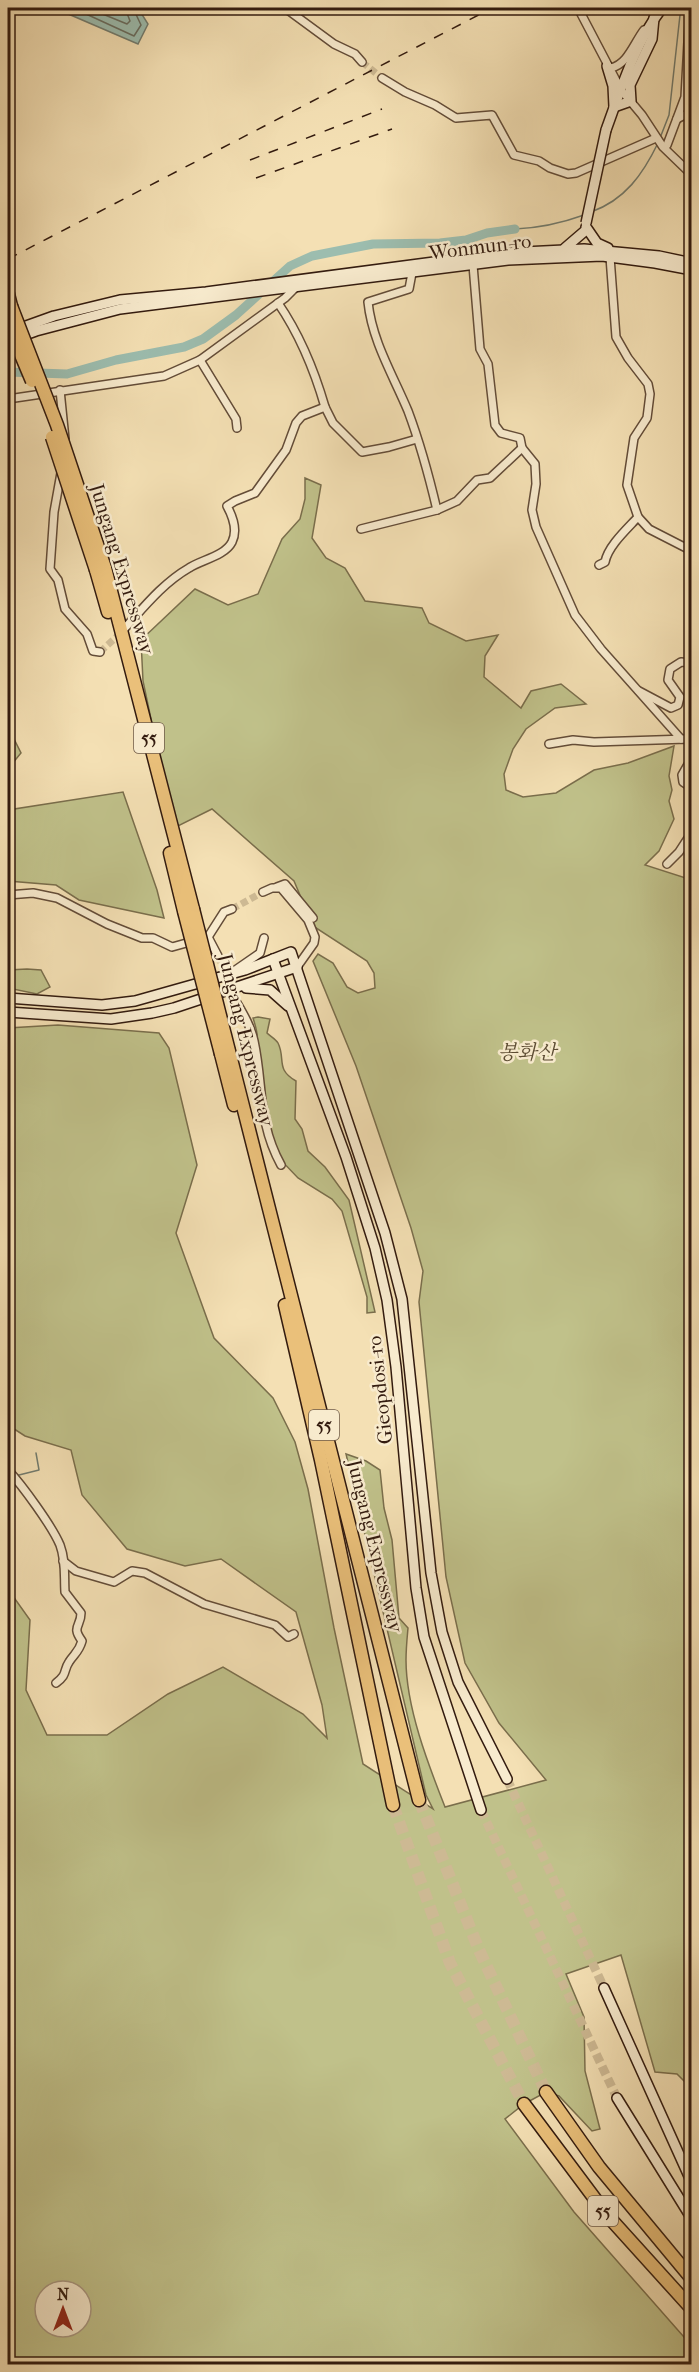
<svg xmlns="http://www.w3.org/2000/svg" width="699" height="2372" viewBox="0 0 699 2372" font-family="'IM FELL French Canon','Noto Serif KR',serif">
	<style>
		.green { fill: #c0c18a; stroke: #7a6e4c; stroke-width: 1.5; fill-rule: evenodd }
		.water { fill: #9cbdaf; stroke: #727c6f; stroke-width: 1.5 }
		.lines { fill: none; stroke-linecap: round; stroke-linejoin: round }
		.shore { stroke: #686c5f; stroke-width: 1.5 }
		.stream { stroke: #727c6f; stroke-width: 1.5 }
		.river { stroke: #9cbdaf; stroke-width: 9 }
		.street-tunnel { stroke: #cdb993; stroke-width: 7; stroke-dasharray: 7 3.5; stroke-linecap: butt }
		.secondary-tunnel { stroke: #cdb993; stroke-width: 9; stroke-dasharray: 9 4.5; stroke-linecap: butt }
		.highway-tunnel { stroke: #cdb993; stroke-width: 12; stroke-dasharray: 12 6; stroke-linecap: butt }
		.street-casing { stroke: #634c38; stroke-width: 10 }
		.secondary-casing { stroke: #331b0f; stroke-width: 12 }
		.highway-casing { stroke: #331b0f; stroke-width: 15 }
		.street { stroke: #f8ebce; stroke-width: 7 }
		.secondary { stroke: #f8ebce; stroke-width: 9 }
		.highway { stroke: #eac07a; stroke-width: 12 }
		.rail { stroke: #331b0f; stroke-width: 1.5; stroke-dasharray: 10 10; stroke-linecap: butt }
		.secondary-bridge-casing { stroke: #331b0f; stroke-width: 12; stroke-linecap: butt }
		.highway-bridge-casing { stroke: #331b0f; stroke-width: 15; stroke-linecap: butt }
		.secondary-bridge { stroke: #f8ebce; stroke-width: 9 }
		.highway-bridge { stroke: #eac07a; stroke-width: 12 }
		.labels { text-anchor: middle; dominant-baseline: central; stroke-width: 5; stroke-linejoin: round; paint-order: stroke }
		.shield { fill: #f8ebce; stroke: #6e5948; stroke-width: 1.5 }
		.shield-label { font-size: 18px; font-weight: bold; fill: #331b0f }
		.street-label { font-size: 20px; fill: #331b0f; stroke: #f8ebce }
		.park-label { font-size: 20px; font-style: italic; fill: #5d4d34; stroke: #f8ebce }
	</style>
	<rect width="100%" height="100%" fill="#f4e0b4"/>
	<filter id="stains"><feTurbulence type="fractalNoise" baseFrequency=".00333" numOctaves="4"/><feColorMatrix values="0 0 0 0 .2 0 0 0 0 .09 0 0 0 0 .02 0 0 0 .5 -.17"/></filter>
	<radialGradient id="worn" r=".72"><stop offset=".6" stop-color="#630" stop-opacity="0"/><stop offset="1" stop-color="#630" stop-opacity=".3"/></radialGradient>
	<!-- green -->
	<g class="green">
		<path d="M 305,478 L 321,485 L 312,538 L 326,558 L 345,568 L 365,601 L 422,608 L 429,623 L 466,641 L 498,635 L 485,656 L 484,677 L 521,708 L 531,691 L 561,684 L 586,704 L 555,708 L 526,729 L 513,749 L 504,774 L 506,790 L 523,797 L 556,793 L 594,770 L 628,763 L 674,746 L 669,776 L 672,790 L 669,801 L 674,819 L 659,851 L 645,865 L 692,880 L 691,2088 L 677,2074 L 655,2072 L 621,1955 L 566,1974 L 584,2017 L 585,2071 L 600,2129 L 592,2131 L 559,2096 L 546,2092 L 524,2104 L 505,2119 L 574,2212 L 691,2345 L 691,2364 L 8,2364 L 8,1589 L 30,1620 L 26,1690 L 47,1735 L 107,1735 L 168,1694 L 223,1667 L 303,1714 L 327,1738 L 322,1705 L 296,1612 L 221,1559 L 185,1566 L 127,1549 L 82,1495 L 71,1450 L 25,1436 L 8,1425 L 8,1028 L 58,1025 L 159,1033 L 169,1048 L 197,1165 L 176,1233 L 214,1338 L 273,1398 L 295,1442 L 308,1489 L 334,1628 L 363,1764 L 433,1809 L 426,1795 L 346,1454 L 366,1461 L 380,1470 L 384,1508 L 392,1540 L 399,1618 L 408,1628 C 407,1639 406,1649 406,1660 C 406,1707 428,1764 445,1807 L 546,1780 L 499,1723 L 465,1663 L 446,1577 L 419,1302 L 423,1271 L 411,1228 L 356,1066 L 313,961 L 318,954 L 333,963 L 347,987 L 358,993 L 375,988 L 374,973 L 367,961 L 313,926 L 294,881 L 212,809 L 174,828 L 143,681 L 141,640 L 195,589 L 228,605 L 258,594 L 282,539 L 300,519 L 305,499 ZM 45,2291 L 81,2291 L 81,2327 L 45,2327 Z"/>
		<path d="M 8,739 L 14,739 L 21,753 L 12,764 L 8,765 Z"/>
		<path d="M 123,792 L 157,890 L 164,918 L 79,900 L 56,885 L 8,881 L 8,810 Z"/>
		<path d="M 27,969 L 41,970 L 50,987 L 37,994 L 8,988 L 8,970 Z"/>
		<path d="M 258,1017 L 270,1019 L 267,1033 C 270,1036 276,1039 278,1043 C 286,1059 275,1069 296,1081 L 295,1119 L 302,1129 L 308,1151 L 325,1167 L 349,1200 L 375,1312 L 367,1313 L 367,1297 L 342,1211 L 332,1199 L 298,1178 L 276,1155 L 255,1050 C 259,1038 257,1030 253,1018 Z"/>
	</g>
	<!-- water -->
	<path class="water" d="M 68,8 L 138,8 L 148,24 L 138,44 L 66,13 Z"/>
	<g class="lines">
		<!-- shore -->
		<g class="shore">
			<path d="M 73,8 L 134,36 L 141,25 L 133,8"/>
			<path d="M 88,8 L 127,24 L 130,21 L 125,8"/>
		</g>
		<!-- stream -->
		<g class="stream">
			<path d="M 660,138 L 669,115 L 680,15"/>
			<path d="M 591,212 C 625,200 643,174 658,143"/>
			<path d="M 515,229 C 538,228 562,223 584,215"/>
			<path d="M 19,1475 L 39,1470 L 36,1453"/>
		</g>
		<!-- river -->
		<path class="river" d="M 8,372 L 67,374 L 116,360 L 184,347 L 203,339 L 236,315 L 290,266 L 312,256 L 373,244 L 440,243 L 466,240 L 487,233 L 515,229"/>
		<!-- street-tunnel -->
		<g class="street-tunnel">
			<path d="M 362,62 L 382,78"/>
			<path d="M 100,652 L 123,631"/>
			<path d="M 232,909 L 263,892"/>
			<path d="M 218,956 L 237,1003"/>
		</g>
		<!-- secondary-tunnel -->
		<g class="secondary-tunnel">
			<path d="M 507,1779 L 604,1988"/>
			<path d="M 481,1810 L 617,2098"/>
		</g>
		<!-- highway-tunnel -->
		<g class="highway-tunnel">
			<path d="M 419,1800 L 479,1950 L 546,2092"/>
			<path d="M 393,1805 L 450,1963 L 524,2104"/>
		</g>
		<defs>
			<g id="street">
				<path d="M 285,8 L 334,44 L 355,54 L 362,62"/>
				<path d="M 578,8 L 621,90 L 642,115 L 663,147 L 692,175"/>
				<path d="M 607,66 L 611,68 C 628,64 634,43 644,30"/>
				<path d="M 382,78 L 405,92 L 435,105 L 456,118 L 492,115 L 514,155 L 539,161 L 550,168 L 568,174 L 576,173 L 656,138"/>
				<path d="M 677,119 L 692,111"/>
				<path d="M 667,145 L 685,97 L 689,24 L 692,9"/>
				<path d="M 610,257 L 616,337 L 628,358 L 648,384 L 650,394 L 647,418 L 634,438 L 627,485 L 638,517 L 649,529 L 692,551"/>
				<path d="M 473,265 L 480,349 L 488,364 L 495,425 L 501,433 L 520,438 L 522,448 L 535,464 L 536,484 L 532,510 L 536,527 L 575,615 L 601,649 L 681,739"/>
				<path d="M 412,273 L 409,289 L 368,302 C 372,341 393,375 408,411 C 420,443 429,476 437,510"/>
				<path d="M 278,303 C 300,335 314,369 325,407"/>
				<path d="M 200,360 L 236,419 L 237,428"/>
				<path d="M 60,390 L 65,439"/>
				<path d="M 8,399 L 164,376 L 200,360 L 285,298 L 295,288"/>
				<path d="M 61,473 L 54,512 L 50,569 L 58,580 L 65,609 L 87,634 L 93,651 L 100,652"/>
				<path d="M 361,529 L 437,510 L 457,501 L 477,480 L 490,478 L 522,448"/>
				<path d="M 599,565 L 605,562 C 608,546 627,529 638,517"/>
				<path d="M 124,629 C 144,607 163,583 189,568 C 201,560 225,556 232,542 C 238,530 233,517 227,506 L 235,501 L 255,493 L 286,450 L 296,423 L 302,416 L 325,407 L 333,423 L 362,452 L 389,447 L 417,439"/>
				<path d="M 639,691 L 671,708 L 678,705 L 680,697 L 668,680 L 670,669 L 681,662 L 692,663"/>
				<path d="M 549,744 L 573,740 L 594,742 L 687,739 L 691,743 L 690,761 L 682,775 L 683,782 L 692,788"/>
				<path d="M 667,864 L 679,852 L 692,832"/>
				<path d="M 277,887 L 285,884 L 313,918"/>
				<path d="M 263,892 L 272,888 L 281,888 L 308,920 L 315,937 L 314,943 L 297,967"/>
				<path d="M 8,895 L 33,893 L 57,898 L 107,924 L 142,938 L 153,938 L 172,947 L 208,937 L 218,956"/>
				<path d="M 208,937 L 224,912 L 232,909"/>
				<path d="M 234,971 L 260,953 L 264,938"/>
				<path d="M 237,1003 C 244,1015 251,1027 254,1041 C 264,1087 257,1121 281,1165"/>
				<path d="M 8,1470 C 22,1485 52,1526 60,1545 C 66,1561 64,1576 65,1592 L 81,1613 C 81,1627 71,1626 82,1641 C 79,1652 74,1654 69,1662 C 63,1671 68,1674 56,1683"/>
				<path d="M 63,1561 L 76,1571 L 114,1582 L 132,1571 L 145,1573 L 204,1604 L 275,1625 L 288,1637 L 294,1634"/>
			</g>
			<g id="secondary">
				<path d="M 607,66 L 613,86 L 614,107 L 631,101 L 630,85 L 652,39 L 654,18"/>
				<path d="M 606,130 C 621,89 635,43 662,8"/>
				<path d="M 586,227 L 597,243 L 608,248"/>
				<path d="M 565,248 L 586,230"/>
				<path d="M 15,330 L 54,316 L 120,300 L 206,292 L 502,253 L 584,249 L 659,256 L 692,263"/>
				<path d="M 8,341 L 36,331 L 120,309 L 508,260 L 602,256 L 655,263 L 692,270"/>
				<path d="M 273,959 L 346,1157 L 375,1248 L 387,1300 L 396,1367 L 416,1588 L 424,1637 L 481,1810"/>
				<path d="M 246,988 L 270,990 L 288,1006"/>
				<path d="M 8,998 L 102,1005 L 135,1001 L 245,970 L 291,952 L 385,1233 L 402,1299 L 431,1573 L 442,1632 L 458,1682 L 507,1779"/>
				<path d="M 8,1012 L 111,1019 L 152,1013 L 174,1008 L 297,967"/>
				<path d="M 604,1988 L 692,2183"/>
				<path d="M 617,2098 L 692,2219"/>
			</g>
			<g id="highway">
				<path d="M 8,12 L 9,8"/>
				<path d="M 8,294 L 11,306"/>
				<path d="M 105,568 L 193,909"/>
				<path d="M 96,570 L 108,612"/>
				<path d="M 170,853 L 184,911"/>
				<path d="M 229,1051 L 419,1800"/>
				<path d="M 221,1054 L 234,1105"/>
				<path d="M 285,1305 L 321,1460 L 393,1805"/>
				<path d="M 546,2092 L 599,2167 L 692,2279"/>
				<path d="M 524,2104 L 607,2215 L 692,2309"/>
			</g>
		</defs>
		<!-- street casing -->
		<use href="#street" class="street-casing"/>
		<!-- secondary casing -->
		<use href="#secondary" class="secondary-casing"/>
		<!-- highway casing -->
		<use href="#highway" class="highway-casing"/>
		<!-- street -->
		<use href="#street" class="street"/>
		<!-- secondary -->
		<use href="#secondary" class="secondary"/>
		<!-- highway -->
		<use href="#highway" class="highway"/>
		<!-- rail -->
		<g class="rail">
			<path d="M 250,160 L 382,109"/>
			<path d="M 256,178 L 392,129"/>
			<path d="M 8,259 L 492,8"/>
		</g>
		<defs>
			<path id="secondary-bridge" d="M 586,223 L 606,130"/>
			<g id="highway-bridge">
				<path d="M 11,306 L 57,425 L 105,568"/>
				<path d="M 8,324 L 32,381"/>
				<path d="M 52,437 L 96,570"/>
				<path d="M 193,909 L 229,1051"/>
				<path d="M 184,911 L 221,1054"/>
			</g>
		</defs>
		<!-- secondary-bridge casing -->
		<use href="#secondary-bridge" class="secondary-bridge-casing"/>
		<!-- highway-bridge casing -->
		<use href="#highway-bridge" class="highway-bridge-casing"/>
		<!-- secondary-bridge -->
		<use href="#secondary-bridge" class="secondary-bridge"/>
		<!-- highway-bridge -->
		<use href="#highway-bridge" class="highway-bridge"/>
	</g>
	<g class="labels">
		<!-- shield labels -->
		<g class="shield">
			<rect x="134" y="723" width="30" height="30" rx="4.5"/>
			<rect x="309" y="1410" width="30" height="30" rx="4.5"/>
			<rect x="588" y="2196" width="30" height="30" rx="4.5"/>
		</g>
		<g class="shield-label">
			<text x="149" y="738">55</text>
			<text x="324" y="1425">55</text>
			<text x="603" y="2211">55</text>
		</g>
		<!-- street labels -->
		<g class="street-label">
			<text transform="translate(480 247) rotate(-7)">Wonmun-ro</text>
			<text transform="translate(122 569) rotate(73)">Jungang Expressway</text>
			<text transform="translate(246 1040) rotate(76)">Jungang Expressway</text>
			<text transform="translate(380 1390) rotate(-96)">Gieopdosi-ro</text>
			<text transform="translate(375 1546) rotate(76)">Jungang Expressway</text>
		</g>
		<!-- park labels -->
		<g class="park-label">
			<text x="527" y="1052">봉화산</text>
		</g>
	</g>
	<!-- margin -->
	<rect width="699" height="2372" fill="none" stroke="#f4e0b4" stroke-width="30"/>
	<rect x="9" y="9" width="681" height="2354" fill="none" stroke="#331b0f" stroke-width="3"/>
	<rect x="15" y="15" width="669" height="2342" fill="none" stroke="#331b0f" stroke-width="1.5"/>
	<!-- north arrow -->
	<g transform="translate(63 2309)"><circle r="28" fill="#f8ebce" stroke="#a99882" stroke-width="1.5"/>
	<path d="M0-4.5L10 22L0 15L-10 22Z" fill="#8f2418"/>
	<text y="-9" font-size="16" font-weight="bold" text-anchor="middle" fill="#331b0f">N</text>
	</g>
	<rect width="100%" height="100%" filter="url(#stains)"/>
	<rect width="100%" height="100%" fill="url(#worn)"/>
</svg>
